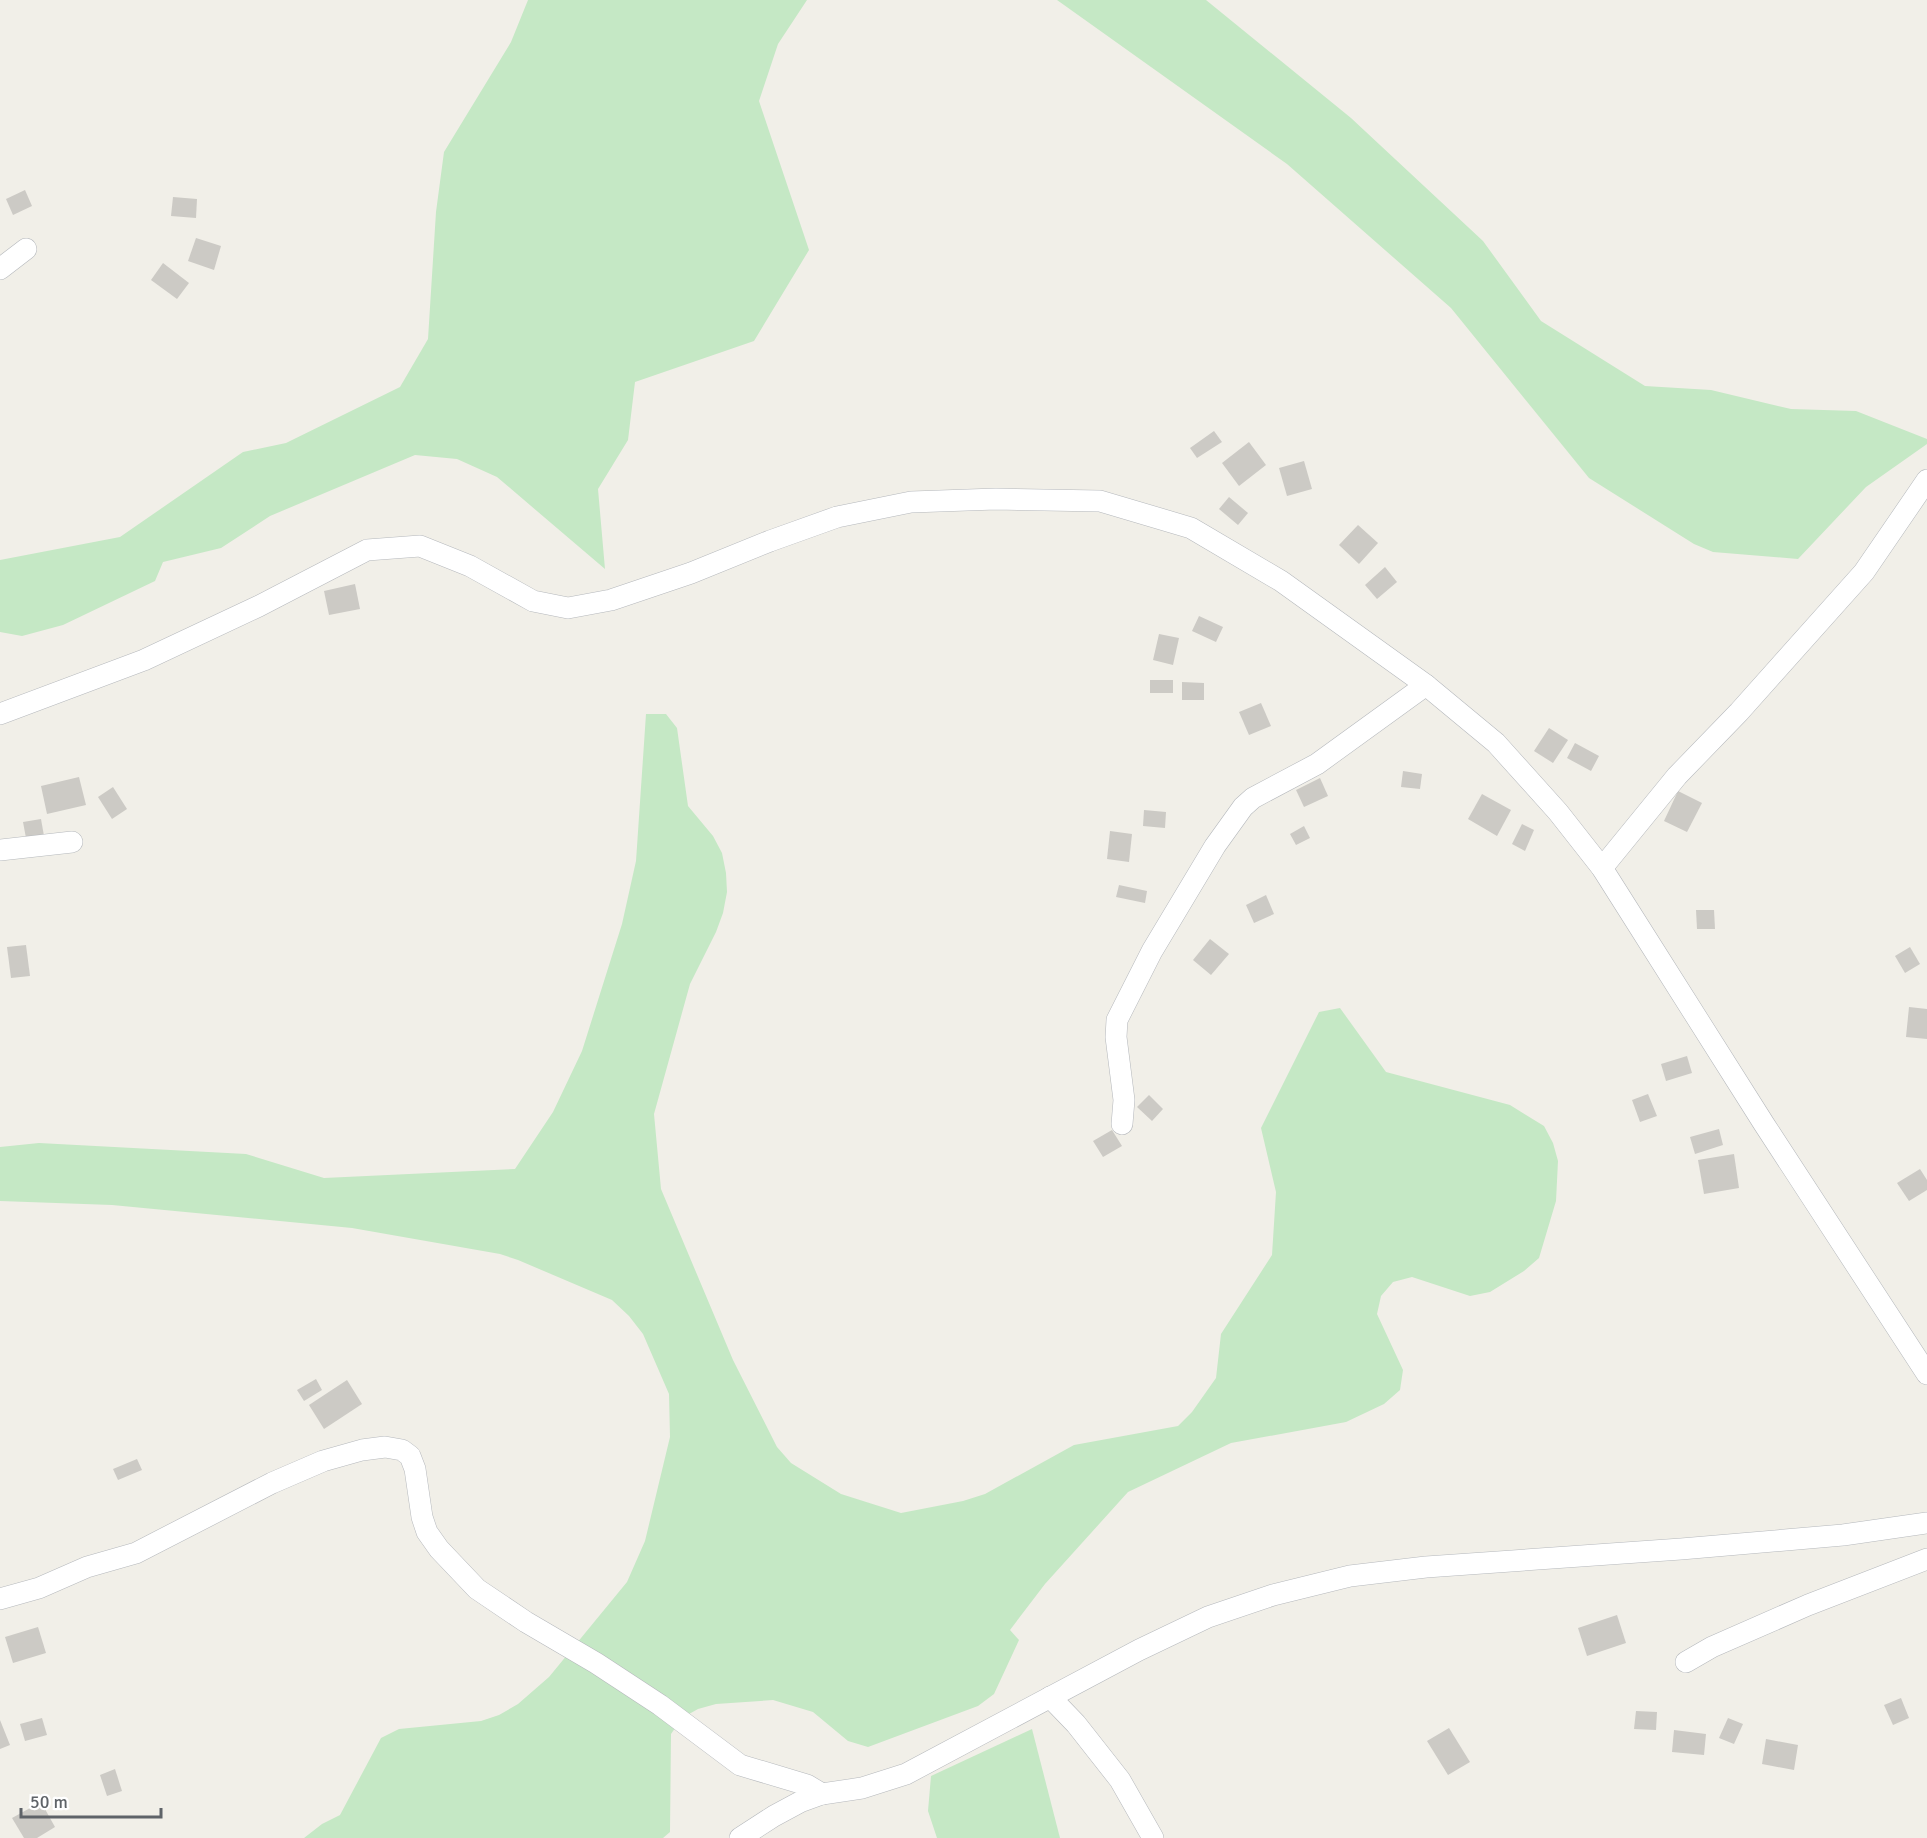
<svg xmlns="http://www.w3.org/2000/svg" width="1927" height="1838" viewBox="0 0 1927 1838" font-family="Signika,sans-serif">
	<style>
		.green { fill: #c5e8c5 }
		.building { fill: #cccac5 }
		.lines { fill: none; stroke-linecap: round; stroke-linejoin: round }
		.minor-casing { stroke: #b5b8bc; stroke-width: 22 }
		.minor { stroke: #fff; stroke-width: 21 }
	</style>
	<rect width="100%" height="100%" fill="#f1efe8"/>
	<!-- green -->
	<g class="green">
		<path d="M 528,0 L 807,0 L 778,44 L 759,101 L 809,250 L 754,341 L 635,382 L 628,440 L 598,489 L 605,569 L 497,477 L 457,459 L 415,455 L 270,516 L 221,548 L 163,562 L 155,581 L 63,625 L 22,636 L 0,632 L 0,560 L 120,537 L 243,452 L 286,443 L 400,387 L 428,339 L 436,212 L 444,152 L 511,42 Z"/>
		<path d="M 1057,0 L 1206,0 L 1351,118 L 1483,241 L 1541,321 L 1645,386 L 1711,390 L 1791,409 L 1856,411 L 1927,439 L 1927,444 L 1866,487 L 1798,559 L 1713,552 L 1694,544 L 1589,478 L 1451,308 L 1287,164 Z"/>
		<path d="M 646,714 L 666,714 L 677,728 L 688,806 L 713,836 L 722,853 L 726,873 L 727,892 L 723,913 L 716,932 L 690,984 L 654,1114 L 661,1189 L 733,1360 L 777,1447 L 791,1463 L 841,1494 L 901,1513 L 963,1501 L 985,1494 L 1074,1445 L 1178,1426 L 1192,1412 L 1216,1378 L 1221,1334 L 1272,1255 L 1276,1192 L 1261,1128 L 1319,1012 L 1340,1008 L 1386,1072 L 1510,1105 L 1544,1126 L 1553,1143 L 1558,1161 L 1556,1201 L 1539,1258 L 1524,1271 L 1490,1292 L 1470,1296 L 1412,1277 L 1393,1282 L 1381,1296 L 1377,1314 L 1403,1370 L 1400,1390 L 1384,1404 L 1346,1422 L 1231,1443 L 1128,1492 L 1045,1584 L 1010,1630 L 1019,1640 L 994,1694 L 978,1706 L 868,1747 L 848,1741 L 813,1712 L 773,1700 L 716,1704 L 698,1709 L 682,1718 L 671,1734 L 670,1832 L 663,1838 L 304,1838 L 322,1824 L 340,1815 L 381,1738 L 399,1729 L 481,1721 L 499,1715 L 518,1704 L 549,1677 L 627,1582 L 645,1541 L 670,1437 L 669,1394 L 643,1334 L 629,1316 L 612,1300 L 518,1260 L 500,1254 L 352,1228 L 112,1205 L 0,1201 L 0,1147 L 39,1143 L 246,1154 L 324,1178 L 515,1169 L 553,1112 L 582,1051 L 622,924 L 636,861 Z"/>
		<path d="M 1032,1729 L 1060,1838 L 937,1838 L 928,1811 L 931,1776 Z"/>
	</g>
	<!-- building -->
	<g class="building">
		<path d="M 25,190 L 32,206 L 13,215 L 6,199 Z"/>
		<path d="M 173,197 L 197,199 L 196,218 L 171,216 Z"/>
		<path d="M 196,238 L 221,246 L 214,270 L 188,261 Z"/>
		<path d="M 163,263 L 189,283 L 177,299 L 151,280 Z"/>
		<path d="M 1214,431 L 1222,442 L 1197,458 L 1190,448 Z"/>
		<path d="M 1249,442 L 1266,465 L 1239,486 L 1222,463 Z"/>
		<path d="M 1304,461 L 1312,489 L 1287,496 L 1279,468 Z"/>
		<path d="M 1229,497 L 1248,513 L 1238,525 L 1219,509 Z"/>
		<path d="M 1358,525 L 1378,543 L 1359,564 L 1339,545 Z"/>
		<path d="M 1385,567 L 1397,582 L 1377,599 L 1365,585 Z"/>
		<path d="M 355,584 L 360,609 L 329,615 L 324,591 Z"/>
		<path d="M 1199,616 L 1223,627 L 1216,642 L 1192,631 Z"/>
		<path d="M 1159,634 L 1179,638 L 1173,665 L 1153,660 Z"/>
		<rect x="1150" y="680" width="23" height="13"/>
		<path d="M 1182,682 L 1204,683 L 1204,700 L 1182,700 Z"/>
		<path d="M 1261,703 L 1271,726 L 1249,735 L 1239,712 Z"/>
		<path d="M 1549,728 L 1568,740 L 1553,763 L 1534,751 Z"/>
		<path d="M 1575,743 L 1599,756 L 1591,771 L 1567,758 Z"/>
		<path d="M 1403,771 L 1422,774 L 1420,789 L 1401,787 Z"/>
		<path d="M 79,777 L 86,805 L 47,814 L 41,786 Z"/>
		<path d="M 1320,778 L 1328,796 L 1304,807 L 1296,790 Z"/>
		<path d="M 113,787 L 127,809 L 112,819 L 98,797 Z"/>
		<path d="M 1678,791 L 1702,803 L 1687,832 L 1664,821 Z"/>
		<path d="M 1482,794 L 1511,810 L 1497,836 L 1468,819 Z"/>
		<path d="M 1144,810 L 1166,812 L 1165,828 L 1143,826 Z"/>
		<path d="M 41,819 L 44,836 L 26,838 L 23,822 Z"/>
		<path d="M 1522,824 L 1534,830 L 1525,851 L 1512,844 Z"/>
		<path d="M 1304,826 L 1310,838 L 1296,845 L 1290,834 Z"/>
		<path d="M 1110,831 L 1132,834 L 1129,862 L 1107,859 Z"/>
		<path d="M 1119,885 L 1147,891 L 1145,903 L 1116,897 Z"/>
		<path d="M 1266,895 L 1274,914 L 1254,923 L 1246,905 Z"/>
		<path d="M 1696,910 L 1714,910 L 1715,929 L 1697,929 Z"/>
		<path d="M 1210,939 L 1229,954 L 1211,975 L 1193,960 Z"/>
		<path d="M 26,945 L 30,976 L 11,978 L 7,947 Z"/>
		<path d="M 1910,947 L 1920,964 L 1905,973 L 1895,956 Z"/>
		<path d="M 1909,1007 L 1927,1009 L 1927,1039 L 1906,1037 Z"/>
		<path d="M 1687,1056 L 1692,1073 L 1666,1081 L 1661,1064 Z"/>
		<path d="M 1648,1094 L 1657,1116 L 1640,1122 L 1632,1100 Z"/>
		<path d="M 1149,1095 L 1163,1109 L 1152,1121 L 1137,1107 Z"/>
		<path d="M 1719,1129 L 1723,1145 L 1695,1154 L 1690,1137 Z"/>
		<path d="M 1112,1130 L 1122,1146 L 1103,1157 L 1093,1141 Z"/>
		<path d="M 1734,1154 L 1739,1188 L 1704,1194 L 1698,1160 Z"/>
		<path d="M 1920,1169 L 1927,1180 L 1927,1190 L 1909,1201 L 1897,1183 Z"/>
		<path d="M 316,1379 L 322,1390 L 304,1401 L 297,1390 Z"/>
		<path d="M 347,1380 L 362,1404 L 324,1429 L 309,1405 Z"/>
		<path d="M 137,1459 L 142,1470 L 118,1480 L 113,1469 Z"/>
		<path d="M 1617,1615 L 1626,1643 L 1587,1656 L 1578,1628 Z"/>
		<path d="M 38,1627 L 46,1653 L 13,1663 L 5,1637 Z"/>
		<path d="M 1901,1698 L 1909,1718 L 1893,1725 L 1884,1705 Z"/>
		<path d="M 1636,1711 L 1657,1712 L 1656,1730 L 1634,1729 Z"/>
		<path d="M 42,1718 L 47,1735 L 25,1741 L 20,1724 Z"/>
		<path d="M 1728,1718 L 1743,1724 L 1734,1744 L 1719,1738 Z"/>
		<path d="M 0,1720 L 10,1745 L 0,1749 Z"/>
		<path d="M 1449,1728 L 1470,1762 L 1448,1775 L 1427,1741 Z"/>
		<path d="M 1674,1730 L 1706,1734 L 1704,1755 L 1672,1752 Z"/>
		<path d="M 1766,1739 L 1798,1745 L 1794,1770 L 1762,1764 Z"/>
		<path d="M 115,1769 L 122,1791 L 107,1796 L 100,1775 Z"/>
		<path d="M 41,1802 L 55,1827 L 37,1838 L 24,1838 L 12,1818 Z"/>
	</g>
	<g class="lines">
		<defs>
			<g id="minor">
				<path d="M 0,269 L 26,249"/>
				<path d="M 0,714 L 144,660 L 259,606 L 367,550 L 420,546 L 470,566 L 533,601 L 568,608 L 611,600 L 691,573 L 770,541 L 837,517 L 911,502 L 996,499 L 1100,501 L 1191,528 L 1281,581 L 1426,685 L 1496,743 L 1558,812 L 1602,868 L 1764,1124 L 1927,1374"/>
				<path d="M 0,850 L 72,842"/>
				<path d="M 1602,868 L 1677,776 L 1739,712 L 1864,572 L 1927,480"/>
				<path d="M 1122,1124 L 1124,1100 L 1116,1037 L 1117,1020 L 1152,951 L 1215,846 L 1243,807 L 1253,798 L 1317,764 L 1426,685"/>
				<path d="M 0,1599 L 39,1588 L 87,1567 L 136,1553 L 272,1483 L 323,1461 L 362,1450 L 385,1447 L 402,1450 L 410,1456 L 415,1469 L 422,1517 L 427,1532 L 439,1549 L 477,1589 L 526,1622 L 596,1663 L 660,1705 L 740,1765 L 807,1785 L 822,1794"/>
				<path d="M 1686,1662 L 1712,1647 L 1808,1605 L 1927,1559"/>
				<path d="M 1050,1697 L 1076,1724 L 1120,1780 L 1153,1838"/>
				<path d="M 740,1838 L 774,1816 L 800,1802 L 822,1794 L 862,1788 L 906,1774 L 1139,1650 L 1208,1617 L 1273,1595 L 1350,1576 L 1426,1567 L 1681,1549 L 1843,1535 L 1927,1523"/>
			</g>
		</defs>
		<!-- minor casing -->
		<use href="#minor" class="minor-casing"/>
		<!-- minor -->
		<use href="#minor" class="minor"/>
	</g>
	<!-- scale -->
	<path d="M21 1808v9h140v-9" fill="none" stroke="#5f6368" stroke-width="3"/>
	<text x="30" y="1808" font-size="18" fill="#5f6368" stroke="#ffffff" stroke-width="4.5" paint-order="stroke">50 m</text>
</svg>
